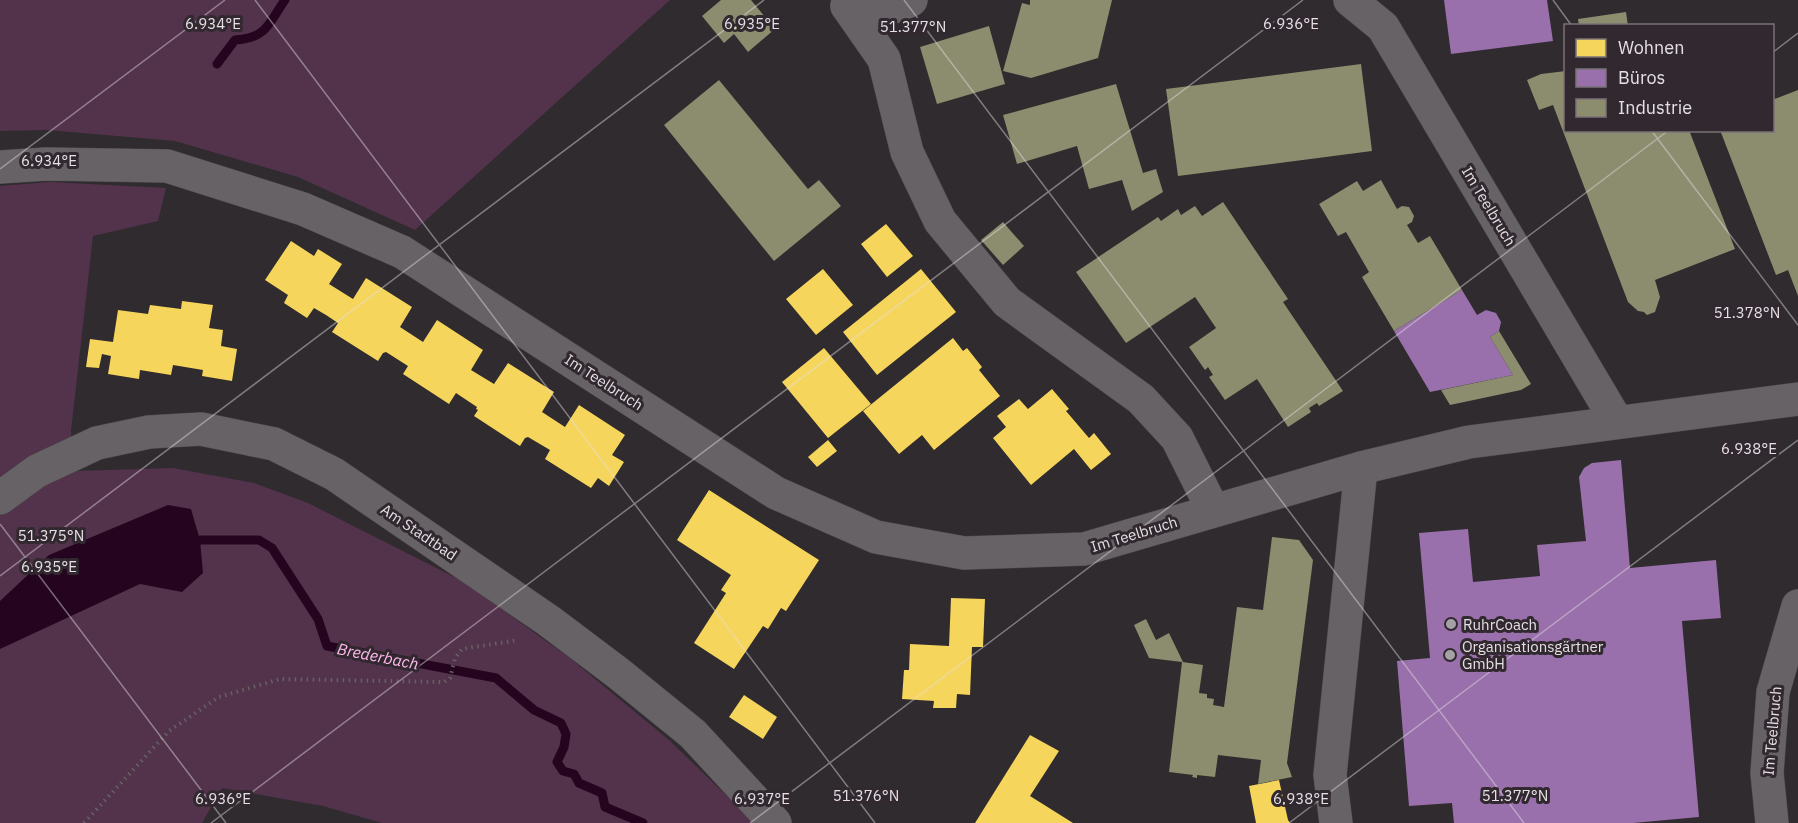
<svg xmlns="http://www.w3.org/2000/svg" width="1798" height="823" viewBox="0 0 1798 823" font-family="'IBM Plex Sans',sans-serif">
	<style>
		.green { fill: #53334c }
		.water { fill: #24041f }
		.homes { fill: #f6d55c }
		.offices { fill: #9970ab }
		.industry { fill: #8c8c6e }
		.lines { fill: none; stroke-linecap: round; stroke-linejoin: round }
		.stream { stroke: #24041f; stroke-width: 9 }
		.minor-casing { stroke: #4d494c; stroke-width: 34 }
		.path { stroke: #656264; stroke-width: 4; stroke-dasharray: 1.5 4.5; stroke-linecap: butt }
		.minor { stroke: #666265; stroke-width: 33 }
		.ticks { fill: none; stroke: #e5e0e4; stroke-width: 1.5; stroke-opacity: 0.45 }
		.poi-dot { fill: #a5a1a4; stroke: #31292f; stroke-width: 2 }
		.labels { text-anchor: middle; dominant-baseline: central; stroke-width: 6; stroke-linejoin: round; paint-order: stroke }
		.street-label { font-size: 15px; fill: #e5e0e4; stroke: #31292f }
		.poi-label { font-size: 15px; fill: #e5e0e4; stroke: #31292f; text-anchor: start }
		.water-label { font-size: 16px; font-style: italic; fill: #ffb8ee; stroke: #31292f }
		.ticks-label { font-size: 15px; text-anchor: middle; fill: #e5e0e4; stroke: #31292f; stroke-width: 6; stroke-linejoin: round; paint-order: stroke }
	</style>
	<rect width="100%" height="100%" fill="#2f2b2e"/>
	<!-- green -->
	<g class="green">
		<path d="M 0,0 L 670,0 L 415,230 L 298,177 L 175,141 L 47,130 L 0,131 Z"/>
		<path d="M 50,182 L 166,188 L 158,221 L 93,236 L 71,431 L 74,471 L 173,468 L 254,483 L 308,503 L 464,582 L 571,659 L 669,740 L 755,823 L 382,823 L 323,806 L 222,788 L 202,823 L 0,823 L 0,186 Z"/>
	</g>
	<!-- water -->
	<path class="water" d="M 168,505 L 191,509 L 200,540 L 203,573 L 182,592 L 140,584 L 0,649 L 0,601 L 49,555 Z"/>
	<!-- homes -->
	<g class="homes">
		<path d="M 886,224 L 913,256 L 887,277 L 861,244 Z"/>
		<path d="M 291,241 L 314,256 L 318,249 L 342,264 L 329,284 L 353,299 L 366,278 L 412,307 L 400,327 L 423,342 L 437,320 L 483,350 L 471,370 L 494,384 L 508,363 L 554,392 L 542,412 L 565,427 L 579,405 L 625,435 L 612,455 L 624,462 L 609,486 L 598,478 L 591,488 L 545,459 L 550,450 L 528,437 L 525,438 L 520,446 L 474,416 L 478,410 L 476,409 L 477,407 L 456,393 L 449,404 L 403,374 L 408,366 L 386,352 L 383,353 L 378,361 L 332,332 L 338,323 L 326,315 L 314,308 L 307,318 L 284,303 L 288,295 L 265,280 Z"/>
		<path d="M 823,269 L 853,305 L 816,335 L 786,299 Z"/>
		<path d="M 921,269 L 956,312 L 877,375 L 843,332 Z"/>
		<path d="M 182,301 L 213,305 L 209,328 L 223,330 L 221,346 L 237,349 L 232,381 L 202,376 L 203,370 L 173,365 L 171,375 L 140,370 L 139,379 L 108,374 L 111,356 L 102,354 L 99,368 L 86,367 L 90,339 L 113,342 L 118,310 L 148,314 L 150,305 L 181,309 Z"/>
		<path d="M 953,338 L 963,351 L 967,348 L 982,367 L 979,370 L 1000,396 L 934,450 L 922,435 L 899,454 L 863,411 Z"/>
		<path d="M 824,348 L 871,404 L 828,438 L 782,382 Z"/>
		<path d="M 1052,389 L 1069,409 L 1066,411 L 1089,438 L 1094,433 L 1111,454 L 1091,470 L 1074,449 L 1031,485 L 993,438 L 1006,427 L 997,416 L 1019,399 L 1028,409 Z"/>
		<path d="M 828,440 L 837,451 L 817,467 L 808,457 Z"/>
		<path d="M 709,490 L 819,560 L 786,611 L 781,608 L 768,629 L 763,626 L 734,669 L 694,643 L 726,593 L 721,590 L 731,575 L 677,540 Z"/>
		<path d="M 951,598 L 985,599 L 983,647 L 972,647 L 970,695 L 957,694 L 956,708 L 933,708 L 934,701 L 902,699 L 904,670 L 909,670 L 910,644 L 949,646 Z"/>
		<path d="M 744,695 L 777,717 L 763,739 L 729,717 Z"/>
		<path d="M 1030,735 L 1059,751 L 1030,796 L 1073,823 L 975,823 Z"/>
		<path d="M 1279,780 L 1288,820 L 1290,823 L 1256,823 L 1249,786 Z"/>
	</g>
	<!-- offices -->
	<g class="offices">
		<path d="M 1444,0 L 1547,0 L 1553,41 L 1451,54 Z"/>
		<path d="M 1462,290 L 1477,315 L 1486,310 L 1496,313 L 1501,322 L 1499,331 L 1490,337 L 1513,375 L 1430,392 L 1394,331 Z"/>
		<path d="M 1621,460 L 1630,568 L 1716,560 L 1721,618 L 1682,621 L 1699,817 L 1633,823 L 1454,823 L 1452,803 L 1409,806 L 1397,661 L 1430,658 L 1419,533 L 1468,529 L 1473,582 L 1540,576 L 1537,545 L 1586,541 L 1579,477 L 1584,468 L 1592,463 Z"/>
	</g>
	<!-- industry -->
	<g class="industry">
		<path d="M 721,0 L 751,0 L 775,29 L 748,52 L 734,34 L 724,43 L 702,16 Z"/>
		<path d="M 1030,0 L 1112,0 L 1098,58 L 1031,78 L 1003,71 L 1022,3 L 1030,5 Z"/>
		<path d="M 1626,12 L 1628,26 L 1579,26 L 1578,19 Z"/>
		<path d="M 989,26 L 1005,84 L 937,104 L 920,47 Z"/>
		<path d="M 1361,64 L 1372,151 L 1178,176 L 1166,89 Z"/>
		<path d="M 1566,71 L 1566,130 L 1689,130 L 1735,249 L 1655,280 L 1660,297 L 1655,312 L 1647,315 L 1644,312 L 1638,311 L 1628,302 L 1553,105 L 1539,110 L 1527,80 L 1541,74 Z"/>
		<path d="M 719,80 L 808,189 L 819,180 L 841,206 L 774,261 L 664,125 Z"/>
		<path d="M 1116,84 L 1143,173 L 1156,169 L 1163,192 L 1132,211 L 1122,180 L 1089,189 L 1077,146 L 1017,164 L 1003,115 Z"/>
		<path d="M 1798,90 L 1798,296 L 1788,270 L 1776,275 L 1720,130 L 1772,130 L 1772,100 Z"/>
		<path d="M 1381,180 L 1397,209 L 1402,206 L 1409,207 L 1414,216 L 1412,222 L 1407,225 L 1418,243 L 1430,236 L 1462,290 L 1394,331 L 1362,277 L 1369,272 L 1346,232 L 1338,236 L 1319,204 L 1357,181 L 1363,191 Z"/>
		<path d="M 1223,202 L 1288,299 L 1283,302 L 1343,391 L 1319,406 L 1317,403 L 1309,408 L 1311,412 L 1288,427 L 1257,379 L 1225,400 L 1209,377 L 1213,375 L 1208,367 L 1205,370 L 1189,347 L 1216,328 L 1195,297 L 1126,343 L 1076,272 L 1158,217 L 1161,221 L 1178,209 L 1181,215 L 1195,206 L 1202,216 Z"/>
		<path d="M 1003,222 L 1024,246 L 1003,265 L 981,240 Z"/>
		<path d="M 1499,331 L 1531,384 L 1521,390 L 1450,405 L 1441,390 L 1513,375 L 1490,337 Z"/>
		<path d="M 1272,537 L 1299,540 L 1313,560 L 1287,763 L 1292,777 L 1258,784 L 1261,760 L 1218,755 L 1215,777 L 1197,775 L 1197,778 L 1192,777 L 1193,775 L 1169,772 L 1182,662 L 1149,658 L 1134,625 L 1146,619 L 1156,640 L 1169,633 L 1183,662 L 1203,665 L 1199,693 L 1207,694 L 1207,698 L 1214,699 L 1213,705 L 1224,707 L 1237,607 L 1263,610 Z"/>
	</g>
	<g class="lines">
		<!-- stream -->
		<g class="stream">
			<path d="M 217,64 L 235,40 C 267,38 268,24 285,0"/>
			<path d="M 191,544 L 200,540 L 259,540 L 272,548 L 318,619 L 327,646 L 496,678 L 534,710 L 561,723 L 566,734 L 564,747 L 557,762 L 563,771 L 574,774 L 579,783 L 602,793 L 605,807 L 643,823"/>
		</g>
		<defs>
			<g id="minor">
				<path d="M 1350,0 L 1383,27 L 1617,422"/>
				<path d="M 847,6 L 884,59 L 907,152 L 940,221 L 1007,302 L 1141,399 L 1177,438 L 1213,510"/>
				<path d="M 847,6 C 870,10 889,12 911,0"/>
				<path d="M 0,167 L 46,164 L 167,166 L 303,209 L 402,252 L 776,493 L 876,537 L 964,553 L 1084,549 L 1361,468 L 1469,442 L 1798,399"/>
				<path d="M 0,498 L 37,471 L 97,443 L 149,432 L 201,429 L 274,444 L 334,474 L 549,621 L 618,673 L 693,734 L 775,823"/>
				<path d="M 1336,823 L 1330,775 L 1361,468"/>
				<path d="M 1772,823 L 1767,773 L 1773,692 L 1798,606"/>
			</g>
		</defs>
		<!-- minor casing -->
		<use href="#minor" class="minor-casing"/>
		<!-- path -->
		<path class="path" d="M 84,823 L 169,731 L 219,697 L 280,679 L 444,682 L 450,678 L 455,658 L 462,649 L 518,640"/>
		<!-- minor -->
		<use href="#minor" class="minor"/>
	</g>
	<!-- ticks -->
	<path class="ticks" d="M 255,0 L 875,823M 904,0 L 1524,823M 1553,0 L 1572,26M 1772,53 L 1798,33M 1651,130 L 1798,325M 0,169 L 225,0M 0,524 L 226,823M 0,576 L 764,0M 211,823 L 1303,0M 750,823 L 1669,130M 1289,823 L 1798,440"/>
	<!-- markers -->
	<g class="poi-dot">
		<circle cx="1451" cy="624" r="6"/>
		<circle cx="1450" cy="655" r="6"/>
	</g>
	<g class="labels">
		<!-- street labels -->
		<g class="street-label">
			<text transform="translate(1489 206) rotate(59)">Im Teelbruch</text>
			<text transform="translate(604 382) rotate(33)">Im Teelbruch</text>
			<text transform="translate(419 532) rotate(34)">Am Stadtbad</text>
			<text transform="translate(1134 534) rotate(-17)">Im Teelbruch</text>
			<text transform="translate(1772 731) rotate(-85)">Im Teelbruch</text>
		</g>
		<!-- poi labels -->
		<g class="poi-label">
			<text x="1463" y="624">RuhrCoach</text>
			<text x="1462" y="646">Organisationsgärtner<tspan x="1462" dy="17">GmbH</tspan></text>
		</g>
		<!-- water labels -->
		<g class="water-label">
			<text transform="translate(378 656) rotate(11)">Brederbach</text>
		</g>
	</g>
	<g class="ticks-label">
		<text x="213" y="29">6.934°E</text>
		<text x="752" y="29">6.935°E</text>
		<text x="1291" y="29">6.936°E</text>
		<text x="913" y="32">51.377°N</text>
		<text x="49" y="166">6.934°E</text>
		<text x="1747" y="318">51.378°N</text>
		<text x="1749" y="454">6.938°E</text>
		<text x="51" y="541">51.375°N</text>
		<text x="49" y="572">6.935°E</text>
		<text x="866" y="801">51.376°N</text>
		<text x="1515" y="801">51.377°N</text>
		<text x="223" y="804">6.936°E</text>
		<text x="762" y="804">6.937°E</text>
		<text x="1301" y="804">6.938°E</text>
	</g>
	<!-- legend -->
	<rect x="1564" y="24" width="210" height="108" fill="#31292f" stroke="#797277" stroke-width="1.5"/>
	<rect x="1576" y="39" width="30" height="18" fill="#f6d55c" stroke="#797277" stroke-width="1.5"/>
	<text x="1618" y="54" font-size="18" fill="#e5e0e4">Wohnen</text>
	<rect x="1576" y="69" width="30" height="18" fill="#9970ab" stroke="#797277" stroke-width="1.5"/>
	<text x="1618" y="84" font-size="18" fill="#e5e0e4">Büros</text>
	<rect x="1576" y="99" width="30" height="18" fill="#8c8c6e" stroke="#797277" stroke-width="1.5"/>
	<text x="1618" y="114" font-size="18" fill="#e5e0e4">Industrie</text>
</svg>
